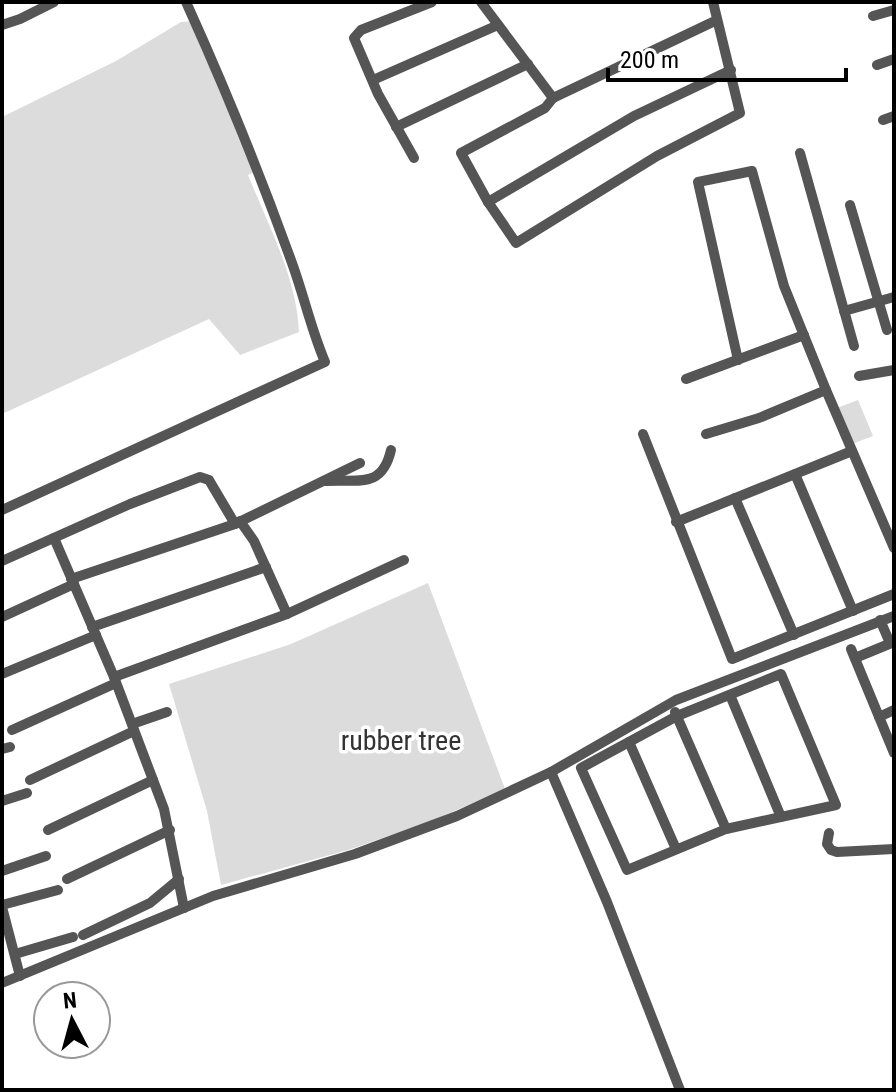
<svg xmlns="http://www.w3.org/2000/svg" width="896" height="1092" viewBox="0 0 896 1092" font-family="'Roboto Condensed',sans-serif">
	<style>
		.green { fill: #dcdcdc }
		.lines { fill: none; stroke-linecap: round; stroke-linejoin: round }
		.minor { stroke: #555; stroke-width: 10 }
		.labels { text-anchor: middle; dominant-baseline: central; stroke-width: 7; stroke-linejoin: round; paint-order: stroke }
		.park-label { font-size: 28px; fill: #333; stroke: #fff }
	</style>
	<rect width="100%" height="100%" fill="#fff"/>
	<!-- green -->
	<g class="green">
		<path d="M 197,21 L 255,172 L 248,175 C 268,225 297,278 299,332 L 240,355 L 209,319 L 2,414 L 2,117 L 116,61 L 181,22 Z"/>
		<path d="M 858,400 L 873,436 L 852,444 L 837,408 Z"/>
		<path d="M 428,583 L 505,789 L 429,822 L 348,850 L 221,885 L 207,811 L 169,684 L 291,644 Z"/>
	</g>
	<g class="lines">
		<!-- minor -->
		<g class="minor">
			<path d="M 481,2 L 553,98"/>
			<path d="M 713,2 L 740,113 L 657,156 L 516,243 L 488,202 L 461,153 L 545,108 L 553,98 L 717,20"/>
			<path d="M 873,16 L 894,10"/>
			<path d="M 2,25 L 20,19 L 54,2"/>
			<path d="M 877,65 L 894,59"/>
			<path d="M 373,80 L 498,25"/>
			<path d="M 883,120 L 894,116"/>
			<path d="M 396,127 L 528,64"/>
			<path d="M 800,153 L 854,346"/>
			<path d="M 414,158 L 378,94 L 354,38 L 361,30 L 432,2"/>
			<path d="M 488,202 L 634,116 L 731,70"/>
			<path d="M 850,205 L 887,330"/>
			<path d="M 844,311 L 894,297"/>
			<path d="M 859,376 L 894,370"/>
			<path d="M 686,379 L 804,335"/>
			<path d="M 826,390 L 894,548"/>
			<path d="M 643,434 L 732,659 L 894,594"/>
			<path d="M 706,434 L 759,418 L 826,390 L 784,286 L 752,171 L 698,182 L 738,360"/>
			<path d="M 795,474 L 853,611"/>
			<path d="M 326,481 C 359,479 382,489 391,450"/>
			<path d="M 735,498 L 794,635"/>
			<path d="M 2,510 L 325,362 C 311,329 304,296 292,263 C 260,174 225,88 186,2"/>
			<path d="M 240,521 L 254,541 L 287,614"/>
			<path d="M 676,522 L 852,451"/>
			<path d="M 54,538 L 114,677 L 164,809 L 184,908"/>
			<path d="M 2,561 L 130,504 L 200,477 L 209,480 L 235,524"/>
			<path d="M 71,579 L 235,524 L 360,463"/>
			<path d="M 2,617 L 74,584"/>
			<path d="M 880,620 L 890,643"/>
			<path d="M 92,627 L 266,567"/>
			<path d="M 851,649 L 894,753"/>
			<path d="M 855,658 L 894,642"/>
			<path d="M 2,674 L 96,635"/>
			<path d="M 781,674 L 836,805 L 726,829 L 627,870 L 581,768 L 677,716 Z"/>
			<path d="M 114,677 L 287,614 L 404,560"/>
			<path d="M 730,695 L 781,817"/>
			<path d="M 675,712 L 726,829"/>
			<path d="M 879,717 L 894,710"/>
			<path d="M 132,724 L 167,712"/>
			<path d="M 12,730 L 116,683"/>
			<path d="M 629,742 L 676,849"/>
			<path d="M 2,749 L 10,747"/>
			<path d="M 551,772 L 607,902 L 680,1090"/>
			<path d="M 30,780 L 134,731"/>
			<path d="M 2,801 L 27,793"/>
			<path d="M 48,830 L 153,780"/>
			<path d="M 829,833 L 827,844 L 831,850 L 837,852 L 894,849"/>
			<path d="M 2,871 L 46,856"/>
			<path d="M 67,879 L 170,830"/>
			<path d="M 2,905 L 58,890"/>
			<path d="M 2,907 L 20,976"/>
			<path d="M 83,935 L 150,903 L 179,879"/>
			<path d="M 15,954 L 73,937"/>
			<path d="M 2,983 L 213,896 L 355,854 L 457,816 L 551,772 L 676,700 L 894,616"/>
		</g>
	</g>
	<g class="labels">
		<!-- park labels -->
		<g class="park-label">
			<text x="401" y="740">rubber tree</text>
		</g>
	</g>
	<!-- border -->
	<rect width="896" height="1092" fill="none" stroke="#000000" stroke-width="8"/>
	<!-- north arrow -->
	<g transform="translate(72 1020) rotate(354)"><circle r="38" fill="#ffffff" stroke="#999999" stroke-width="2"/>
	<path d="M0-6L14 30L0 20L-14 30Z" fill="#000000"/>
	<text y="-12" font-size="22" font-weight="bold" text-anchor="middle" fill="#000000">N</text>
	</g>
	<!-- scale -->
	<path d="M608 68v12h238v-12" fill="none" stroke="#000000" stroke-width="4"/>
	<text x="620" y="68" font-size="24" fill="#000000" stroke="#ffffff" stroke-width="6" paint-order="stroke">200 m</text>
</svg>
